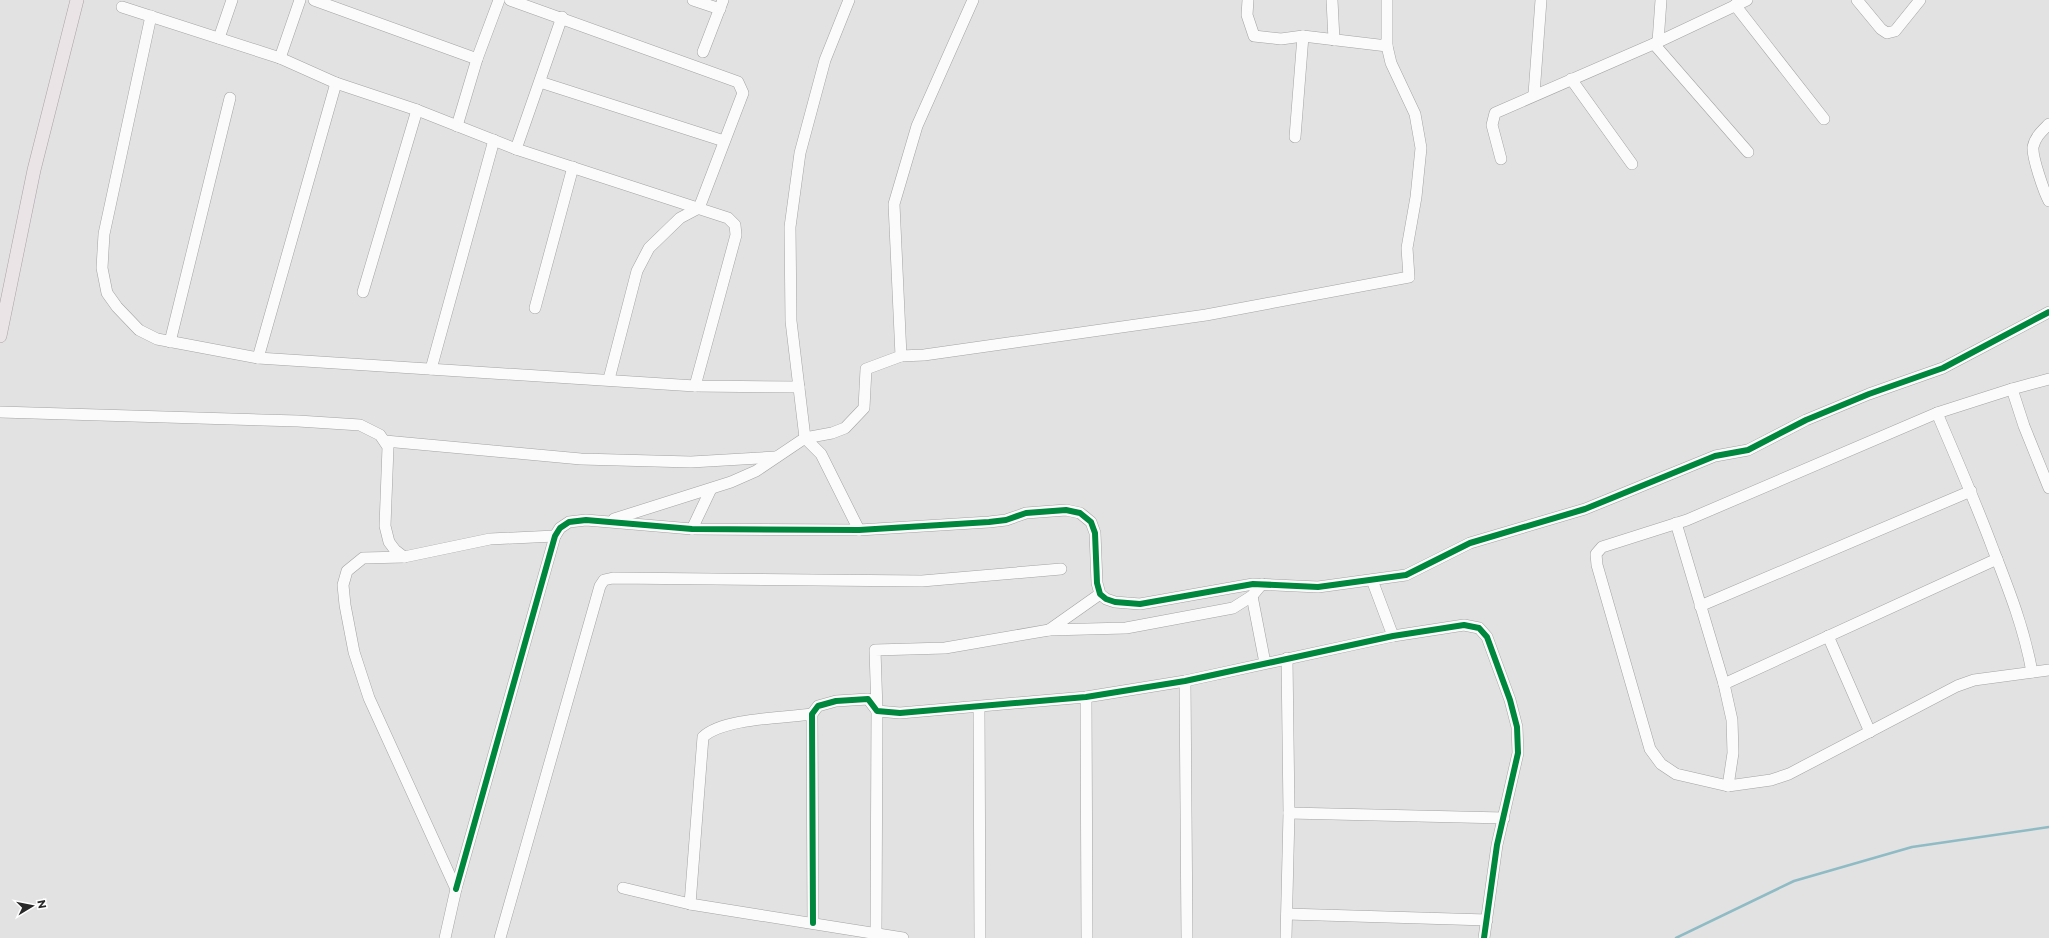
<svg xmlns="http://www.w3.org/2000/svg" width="2049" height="938" viewBox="0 0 2049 938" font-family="Montserrat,sans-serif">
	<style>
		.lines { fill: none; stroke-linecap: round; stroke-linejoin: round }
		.stream { stroke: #8ebbc4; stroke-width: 2.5 }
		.minor-casing { stroke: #a3a3a3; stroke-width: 12 }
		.major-casing { stroke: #aba1a6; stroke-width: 14 }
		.minor { stroke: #fbfbfb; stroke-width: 11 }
		.major { stroke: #eae4e6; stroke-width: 13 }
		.cycleway-casing { stroke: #fff; stroke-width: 8 }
		.cycleway { stroke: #00873e; stroke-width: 6 }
	</style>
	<rect width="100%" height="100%" fill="#e2e2e3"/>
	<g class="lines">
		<!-- stream -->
		<path class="stream" d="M 1676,938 L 1794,881 L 1912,847 L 2049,827"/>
		<defs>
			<g id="minor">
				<path d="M 314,0 L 477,59"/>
				<path d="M 510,0 L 738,82 L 743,93 L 699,208 L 680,218 L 649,248 L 637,271 L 609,379"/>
				<path d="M 693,0 L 720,9"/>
				<path d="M 849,0 L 825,60 L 800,153 L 790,227 L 791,321 L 805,438 L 821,454 L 859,530"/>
				<path d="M 1248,0 L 1247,15 L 1254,36 L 1281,39 L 1303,36 L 1387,46 L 1387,0"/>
				<path d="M 1332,0 L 1334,40"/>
				<path d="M 1857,0 L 1881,29 L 1887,33 L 1895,31 L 1920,0"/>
				<path d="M 1735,5 L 1824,119"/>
				<path d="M 122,7 L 280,58 L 336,83 L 417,110 L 516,149 L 728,218 L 735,225 L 736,235 L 695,386"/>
				<path d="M 151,16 L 104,234 L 102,268 L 107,293 L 117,307 L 139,330 L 157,339 L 258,358 L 695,386 L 799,387"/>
				<path d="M 219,38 L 232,0"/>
				<path d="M 1658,42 L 1661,0"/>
				<path d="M 1654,44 L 1748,152"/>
				<path d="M 703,52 L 723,0"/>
				<path d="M 280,58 L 300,0"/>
				<path d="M 1571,79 L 1632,164"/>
				<path d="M 540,82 L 724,141"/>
				<path d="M 1534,94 L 1541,0"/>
				<path d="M 2049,124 C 2042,131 2035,137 2033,147 C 2032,157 2044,192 2049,201"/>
				<path d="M 457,126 L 477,59 L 499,0"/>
				<path d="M 1295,137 L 1303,36"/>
				<path d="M 516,149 L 562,17"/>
				<path d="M 1501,159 L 1492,125 L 1495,113 L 1658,42 L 1747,0"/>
				<path d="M 363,292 L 417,110"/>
				<path d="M 535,308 L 573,167"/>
				<path d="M 170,342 L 230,98"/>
				<path d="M 901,356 L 924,355 L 1206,315 L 1409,277 L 1407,248 L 1416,197 L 1421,148 L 1415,114 L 1391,63 L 1387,46"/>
				<path d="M 258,358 L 336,83"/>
				<path d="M 431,369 L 494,140"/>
				<path d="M 2049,379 L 2012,389 L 1937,413 L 1687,520 L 1602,547 L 1596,554 L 1597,565 L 1650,749 L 1661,764 L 1676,774 L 1728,786 L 1771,780 L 1789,774 L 1957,686 L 1974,680 L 2049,670"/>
				<path d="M 2012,389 L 2024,426 L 2049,488"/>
				<path d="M 0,412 L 298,421 L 360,425 L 380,435 L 388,447 L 385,526 L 389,542 L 395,550 L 404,557"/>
				<path d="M 1937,413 C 1956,458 1976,503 1993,549 C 2009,590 2024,628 2032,672"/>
				<path d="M 385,441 L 581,459 L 691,462 L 776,457"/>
				<path d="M 614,519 L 731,482 L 756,471 L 805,438 L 832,433 L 845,428 L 864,408 L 866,369 L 901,356 L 894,204 L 917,126 L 973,0"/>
				<path d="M 1676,523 L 1724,684 L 1732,720 L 1733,753 L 1728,786"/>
				<path d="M 692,529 L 711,489"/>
				<path d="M 1372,580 L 1393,636"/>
				<path d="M 1252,596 L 1265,663"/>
				<path d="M 1700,606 L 1971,491"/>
				<path d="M 1049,630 L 1100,594"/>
				<path d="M 1828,636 L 1870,732"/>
				<path d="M 1185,681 L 1187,938"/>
				<path d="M 1724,684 L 1997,559"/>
				<path d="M 1086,697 L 1087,938"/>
				<path d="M 979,707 L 980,938"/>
				<path d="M 1289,813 L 1504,818"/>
				<path d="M 623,888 L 690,904 L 903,938"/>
				<path d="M 456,889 L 555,536 L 560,528 L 569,522 L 586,520 L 692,529 L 859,530 L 989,522 L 1006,520 L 1026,513 L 1066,510 L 1080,513 L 1091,522 L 1095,533 L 1097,583 L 1100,594 L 1106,599 L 1115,602 L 1140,604 L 1253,584 L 1318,587 L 1406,575 L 1470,543 L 1585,509 L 1715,456 L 1748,450 L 1806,420 L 1869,394 L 1943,368 L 2049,312"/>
				<path d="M 690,904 L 703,737 C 723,718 784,718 812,714"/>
				<path d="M 1287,914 L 1487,920"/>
				<path d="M 813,923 L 812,714 L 818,706 L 836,701 L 868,699 L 877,711 L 900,713 L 1086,697 L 1185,681 L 1393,636 L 1464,625 L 1479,628 L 1487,637 L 1510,700 L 1517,727 L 1518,753 L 1497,845 L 1484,938"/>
				<path d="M 876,934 L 877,711 L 875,650 L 945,648 L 1049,630 L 1126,628 L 1233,608 L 1252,596 L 1262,584"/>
				<path d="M 445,938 L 456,889 L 369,698 L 354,652 L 345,605 L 343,585 L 347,571 L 363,558 L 404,557 L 490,539 L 555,536"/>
				<path d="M 500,938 L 600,586 L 604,580 L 613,578 L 922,581 L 1061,569"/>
				<path d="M 1286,938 L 1289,813 L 1287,658"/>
			</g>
			<path id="major" d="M 0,336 L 34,170 L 77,0"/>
		</defs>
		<!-- minor casing -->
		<use href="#minor" class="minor-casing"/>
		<!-- major casing -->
		<use href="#major" class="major-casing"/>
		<!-- minor -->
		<use href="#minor" class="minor"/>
		<!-- major -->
		<use href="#major" class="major"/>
		<defs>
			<g id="cycleway">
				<path d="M 456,889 L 555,536 L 560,528 L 569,522 L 586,520 L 692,529 L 859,530 L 989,522 L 1006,520 L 1026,513 L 1066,510 L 1080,513 L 1091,522 L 1095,533 L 1097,583 L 1100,594 L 1106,599 L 1115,602 L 1140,604 L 1253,584 L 1318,587 L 1406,575 L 1470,543 L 1585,509 L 1715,456 L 1748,450 L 1806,420 L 1869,394 L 1943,368 L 2049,312"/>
				<path d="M 813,923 L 812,714 L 818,706 L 836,701 L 868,699 L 877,711 L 900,713 L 1086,697 L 1185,681 L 1393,636 L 1464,625 L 1479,628 L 1487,637 L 1510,700 L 1517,727 L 1518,753 L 1497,845 L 1484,938"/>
			</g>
		</defs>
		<!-- cycleway casing -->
		<use href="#cycleway" class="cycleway-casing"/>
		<!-- cycleway -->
		<use href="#cycleway" class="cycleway"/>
	</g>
	<!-- north arrow -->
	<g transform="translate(32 906) rotate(80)" stroke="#ffffff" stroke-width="3" paint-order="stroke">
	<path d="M0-3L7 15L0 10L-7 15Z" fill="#29292a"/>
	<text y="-6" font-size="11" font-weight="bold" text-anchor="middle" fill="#29292a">N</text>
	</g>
</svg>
